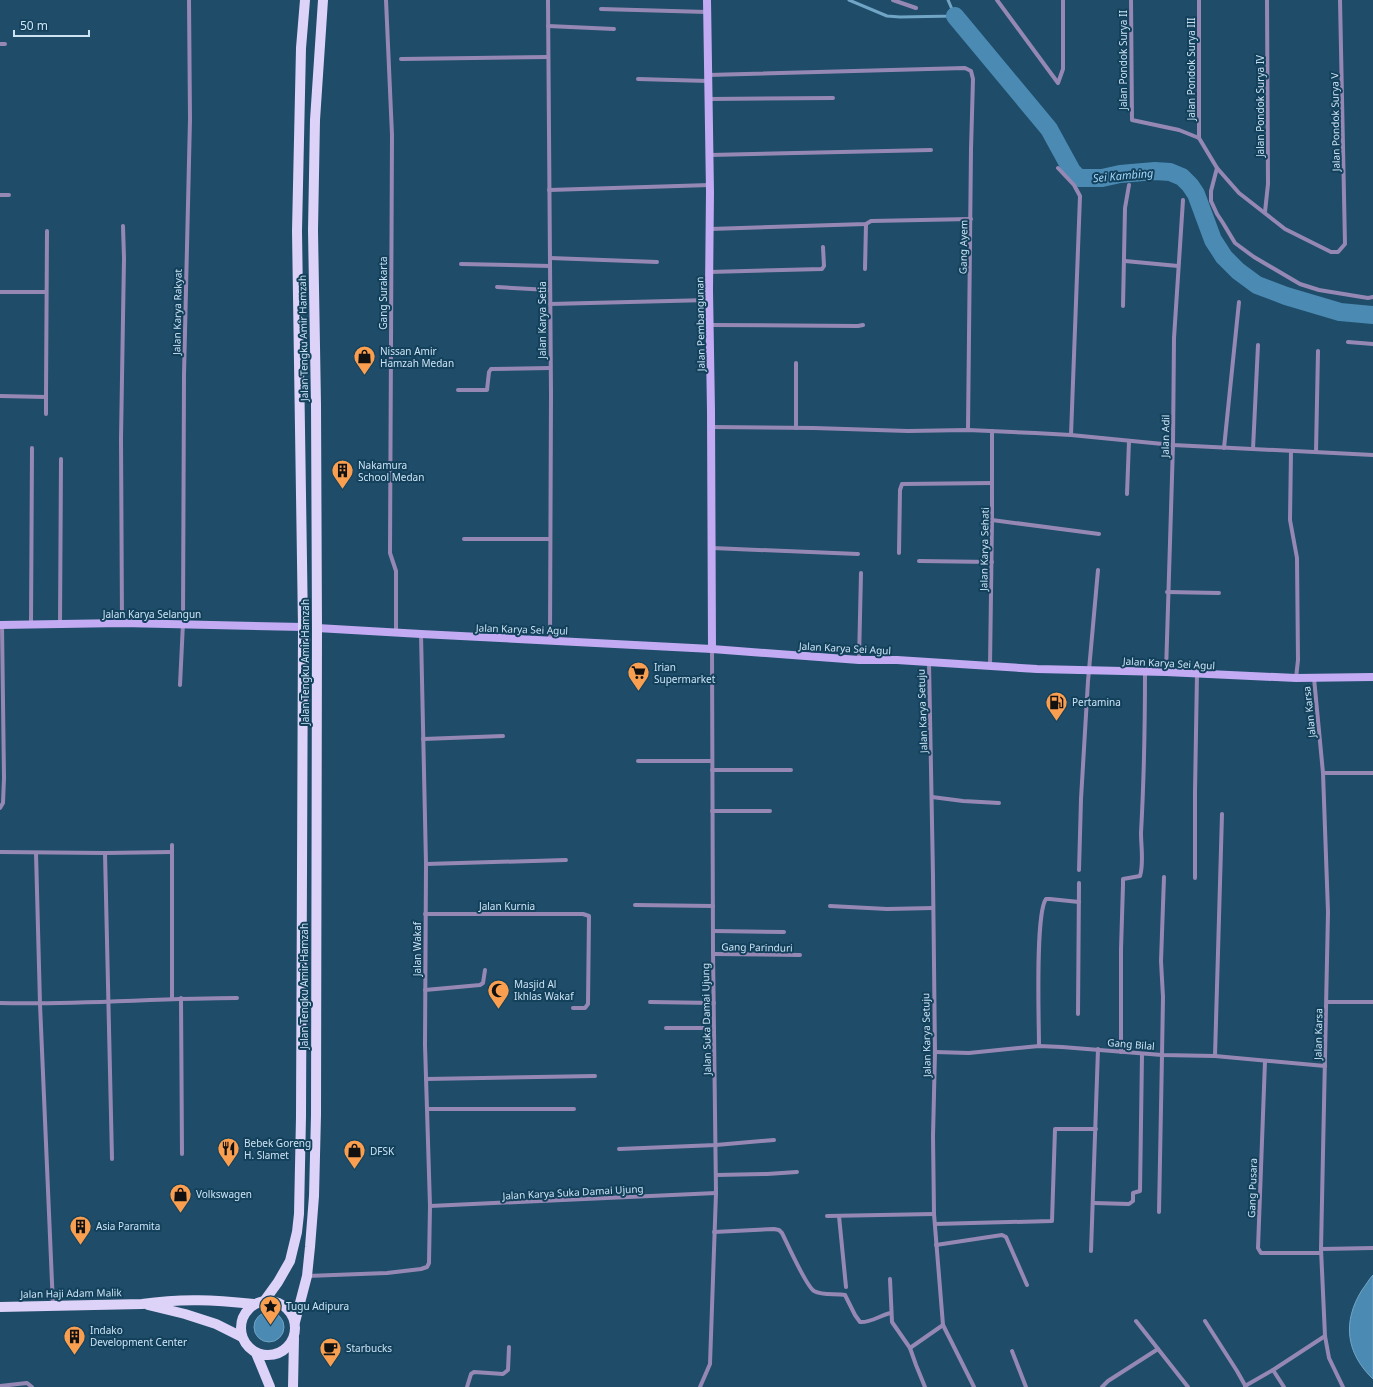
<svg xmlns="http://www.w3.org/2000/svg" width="1373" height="1387" viewBox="0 0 1373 1387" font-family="'Noto Sans',sans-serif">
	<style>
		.water { fill: #4a8ab3; stroke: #71a5c6 }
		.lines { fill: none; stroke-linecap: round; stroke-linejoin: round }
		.stream { stroke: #71a5c6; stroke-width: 3 }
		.river { stroke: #4a8ab3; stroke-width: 18 }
		.street { stroke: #9688b5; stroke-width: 4 }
		.secondary { stroke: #c2abf3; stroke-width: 8 }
		.primary { stroke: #ddd2f7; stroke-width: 10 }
		.labels { text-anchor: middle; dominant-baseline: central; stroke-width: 4; stroke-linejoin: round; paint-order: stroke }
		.street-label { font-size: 10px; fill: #cce3f4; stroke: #13415c }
		.poi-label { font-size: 10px; fill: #cce3f4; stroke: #13415c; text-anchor: start }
		.water-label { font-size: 11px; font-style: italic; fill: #a2d5f8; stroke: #13415c }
	</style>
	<rect width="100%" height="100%" fill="#1f4c68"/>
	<!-- water -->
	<g class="water">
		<path d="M 1373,1275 L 1373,1379 C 1346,1353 1342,1322 1362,1290 C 1366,1285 1369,1279 1373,1275 Z"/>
		<circle cx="269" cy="1327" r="15"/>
	</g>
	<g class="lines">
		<!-- stream -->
		<path class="stream" d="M 849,0 L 887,16 L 900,17 L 955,16 L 948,0"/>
		<!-- river -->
		<path class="river" d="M 955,16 L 1049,129 L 1072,171 L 1079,178 L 1102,178 L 1120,174 L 1155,171 L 1170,172 L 1182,177 L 1190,185 L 1196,194 L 1213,240 L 1224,257 L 1238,271 L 1257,285 L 1286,296 L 1340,312 L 1373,315"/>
		<!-- street -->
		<g class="street">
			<path d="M 386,0 L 392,135 L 390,553 L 396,571 L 396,632"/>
			<path d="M 548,0 L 551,394 L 550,640"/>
			<path d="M 893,0 L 916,8"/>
			<path d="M 997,0 L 1058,83 L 1063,69 L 1063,0"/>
			<path d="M 1131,0 L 1132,120 L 1179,130 L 1199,138 L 1217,168 L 1239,193 L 1285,229 L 1331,252 L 1338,252 L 1345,244 L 1340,0"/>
			<path d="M 601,9 L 707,12"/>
			<path d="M 548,26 L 614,29"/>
			<path d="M 0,44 L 5,44"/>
			<path d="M 401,59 L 548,57"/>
			<path d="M 708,75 L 965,68 L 971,71 L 973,79 L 971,149 L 968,430"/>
			<path d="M 638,79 L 708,81"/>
			<path d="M 708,99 L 833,98"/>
			<path d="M 1199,138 L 1199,0"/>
			<path d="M 710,155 L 931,150"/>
			<path d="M 1058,168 L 1074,185 L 1080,196 L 1071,435"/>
			<path d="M 1217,168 L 1211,191 L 1211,201 L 1217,214 L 1223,223 L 1235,243 L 1254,257 L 1300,284 L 1319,290 L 1368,298 L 1373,297"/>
			<path d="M 549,190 L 710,185"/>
			<path d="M 0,195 L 9,195"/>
			<path d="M 1265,212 L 1268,184 L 1267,0"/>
			<path d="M 710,229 L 866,224 L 871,221 L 971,219"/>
			<path d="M 550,258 L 657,262"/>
			<path d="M 1125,261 L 1178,266"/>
			<path d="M 461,264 L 550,266"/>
			<path d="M 865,269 L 866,224"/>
			<path d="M 709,272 L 822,269 L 824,266 L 823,247"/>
			<path d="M 497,287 L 549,290"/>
			<path d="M 0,292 L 46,292"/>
			<path d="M 550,304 L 709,300"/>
			<path d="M 1123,306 L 1125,208 L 1129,185"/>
			<path d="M 710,325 L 858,326 L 863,325"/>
			<path d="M 1348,342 L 1373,344"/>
			<path d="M 458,390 L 487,390 L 489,372 L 491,369 L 550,368"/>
			<path d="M 0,396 L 46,397 L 46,414"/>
			<path d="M 46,397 L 47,231"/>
			<path d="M 711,427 L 814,428 L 908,431 L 968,430 L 1035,433 L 1071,435 L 1173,445 L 1373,455"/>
			<path d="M 796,428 L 796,363"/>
			<path d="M 1224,448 L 1239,302"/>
			<path d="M 1253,449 L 1258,345"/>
			<path d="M 1291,451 L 1290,520 L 1297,558 L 1298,660 L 1296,678"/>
			<path d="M 1316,452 L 1318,351"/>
			<path d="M 1127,494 L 1129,441"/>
			<path d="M 992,520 L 1099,534"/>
			<path d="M 464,539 L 550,539"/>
			<path d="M 712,548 L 858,554"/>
			<path d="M 899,553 L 900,490 L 902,484 L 992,483"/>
			<path d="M 919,561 L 992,562"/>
			<path d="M 1167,592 L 1219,593"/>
			<path d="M 122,623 L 121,438 L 124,258 L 123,226"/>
			<path d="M 60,624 L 61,459"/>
			<path d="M 31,625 L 32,448"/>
			<path d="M 859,660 L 861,573"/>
			<path d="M 990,666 L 992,520 L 992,431"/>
			<path d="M 1166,672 L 1173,445 L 1174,338 L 1183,200"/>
			<path d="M 1314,678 L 1323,773 L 1328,912 L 1321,1249 L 1325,1336 L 1329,1358 L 1343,1387"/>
			<path d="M 180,685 L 183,623 L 184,375 L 190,119 L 189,0"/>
			<path d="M 423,739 L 503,736"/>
			<path d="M 638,761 L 712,761"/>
			<path d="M 712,770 L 791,770"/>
			<path d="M 1323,773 L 1373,773"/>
			<path d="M 932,797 L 963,801 L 999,803"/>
			<path d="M 0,808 L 3,803 L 4,778 L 2,625"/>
			<path d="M 712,811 L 770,811"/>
			<path d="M 172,845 L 172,999"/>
			<path d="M 0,852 L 105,853 L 172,852"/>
			<path d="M 36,853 L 40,1004 L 53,1306"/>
			<path d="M 105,853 L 112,1159"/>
			<path d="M 426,864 L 566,860"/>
			<path d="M 1079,870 L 1081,799 L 1088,681 L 1098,570"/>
			<path d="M 1195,878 L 1195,792 L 1197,674"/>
			<path d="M 635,905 L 713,906"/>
			<path d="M 830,906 L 887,909 L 933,908"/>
			<path d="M 425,914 L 583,914 L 589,916 L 588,1004 L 585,1008 L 573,1008"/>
			<path d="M 713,931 L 784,932"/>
			<path d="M 713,954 L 800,955"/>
			<path d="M 425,990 L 480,985 L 483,983 L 485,970"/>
			<path d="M 181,998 L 182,1154"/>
			<path d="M 650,1002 L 714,1003"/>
			<path d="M 1327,1002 L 1373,1002"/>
			<path d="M 0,1003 C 79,1005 158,998 237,998"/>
			<path d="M 1078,1014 L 1079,883"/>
			<path d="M 666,1028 L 714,1028"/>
			<path d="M 1039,1046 C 1039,1022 1035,914 1046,899 L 1050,899 L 1079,902"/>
			<path d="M 935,1052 L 969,1053 L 1039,1046 L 1062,1047 L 1162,1055 L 1215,1056 L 1325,1066"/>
			<path d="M 1121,1052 L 1121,949 L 1123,885 L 1123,879 L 1140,876 C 1144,863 1141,847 1141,833 C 1144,779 1145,726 1145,672"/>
			<path d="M 1215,1056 L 1222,814"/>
			<path d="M 1265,1061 L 1258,1248 L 1261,1253 L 1321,1253"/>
			<path d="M 426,1079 L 595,1076"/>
			<path d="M 427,1109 L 574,1109"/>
			<path d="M 619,1149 L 716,1145 L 774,1140"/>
			<path d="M 716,1175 L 767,1174 L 797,1172"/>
			<path d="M 1094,1203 L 1129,1204 L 1133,1201 L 1133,1193 L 1140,1191 L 1142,1054"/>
			<path d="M 430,1206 L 716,1193"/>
			<path d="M 1159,1212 L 1162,1055 L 1163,997 L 1161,961 L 1164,877"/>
			<path d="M 827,1216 L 934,1214"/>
			<path d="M 839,1216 L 846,1287"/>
			<path d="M 935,1224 L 1052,1221 L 1055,1129 L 1096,1129"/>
			<path d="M 714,1232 L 774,1229 L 779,1230 L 782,1233 C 787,1243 806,1286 814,1291 C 823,1296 836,1293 845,1295 L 855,1315 L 860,1322 C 871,1323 880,1315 891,1313"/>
			<path d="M 936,1245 L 1002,1235 L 1006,1237 L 1027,1285"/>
			<path d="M 1321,1249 L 1373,1248"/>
			<path d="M 1091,1251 L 1098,1049"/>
			<path d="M 307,1276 L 387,1273 L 421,1269 L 427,1267 L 429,1263 L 430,1206 L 425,1045 L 426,864 L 421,634"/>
			<path d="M 890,1279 L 892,1322 L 910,1348"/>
			<path d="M 1136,1321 L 1188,1387"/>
			<path d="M 1205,1321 L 1237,1371 L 1246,1387"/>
			<path d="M 943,1325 L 974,1387"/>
			<path d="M 1012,1351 L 1026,1387"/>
			<path d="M 1273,1370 L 1284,1387"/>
			<path d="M 0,1386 L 27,1383 L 32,1387"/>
			<path d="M 1245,1386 L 1273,1370 L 1325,1336"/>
			<path d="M 467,1387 L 471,1374 L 474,1372 L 503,1374 L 508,1370 L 509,1347"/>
			<path d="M 700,1387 L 710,1364 L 716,1193 L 713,951 L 712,649"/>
			<path d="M 925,1387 L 916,1365 L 910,1348 L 943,1325 L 934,1214 L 933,1136 L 935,1052 L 933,876 L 929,662"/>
			<path d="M 1102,1387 L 1108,1381 L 1158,1349"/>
		</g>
		<!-- secondary -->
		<g class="secondary">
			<path d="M 707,0 L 710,192 L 709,290 L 711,411 L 712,649"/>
			<path d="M 0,625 L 122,623 L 303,627"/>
			<path d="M 317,628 L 421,634 L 712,649 L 859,660 L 897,660 L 1037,669 L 1166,672 L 1296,678 L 1373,677"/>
		</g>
		<!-- primary -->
		<g class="primary">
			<path d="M 265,1300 L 278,1282 L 290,1261 L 297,1232 L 299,1214 L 301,1117 L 303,627 L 297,231 L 301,48 L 305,0"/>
			<circle cx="268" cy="1328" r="27"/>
			<path d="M 148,1305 L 185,1314 L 216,1324 L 242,1337"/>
			<path d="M 0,1307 L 142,1304 C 183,1298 214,1300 254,1304"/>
			<path d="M 295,1322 L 307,1276 L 310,1247 L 314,1196 L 316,1115 L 317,628 L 316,404 L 313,230 L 315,120 L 323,0"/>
			<path d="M 256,1353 L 270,1387"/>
			<path d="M 293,1387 L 294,1338"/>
		</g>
	</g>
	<!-- icons -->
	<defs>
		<symbol id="shop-pin" viewBox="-11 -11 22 30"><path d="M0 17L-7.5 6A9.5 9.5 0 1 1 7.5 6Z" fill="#fa9f50" stroke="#13415c"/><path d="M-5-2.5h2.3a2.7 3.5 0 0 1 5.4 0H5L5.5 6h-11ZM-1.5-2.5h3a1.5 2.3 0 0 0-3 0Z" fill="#111"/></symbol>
		<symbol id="building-pin" viewBox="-11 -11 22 30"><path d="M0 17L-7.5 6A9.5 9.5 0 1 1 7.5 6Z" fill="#fa9f50" stroke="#13415c"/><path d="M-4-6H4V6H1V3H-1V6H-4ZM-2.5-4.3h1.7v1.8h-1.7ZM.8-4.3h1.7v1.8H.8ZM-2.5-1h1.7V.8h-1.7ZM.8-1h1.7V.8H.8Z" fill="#111"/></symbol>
		<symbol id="supermarket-pin" viewBox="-11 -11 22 30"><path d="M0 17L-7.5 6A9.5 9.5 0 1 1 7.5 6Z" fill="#fa9f50" stroke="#13415c"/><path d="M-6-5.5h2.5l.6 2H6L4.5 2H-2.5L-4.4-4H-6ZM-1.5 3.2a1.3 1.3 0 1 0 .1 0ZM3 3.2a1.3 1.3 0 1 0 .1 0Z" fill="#111"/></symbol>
		<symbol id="fuel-pin" viewBox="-11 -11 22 30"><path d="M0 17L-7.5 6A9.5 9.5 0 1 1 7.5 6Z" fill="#fa9f50" stroke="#13415c"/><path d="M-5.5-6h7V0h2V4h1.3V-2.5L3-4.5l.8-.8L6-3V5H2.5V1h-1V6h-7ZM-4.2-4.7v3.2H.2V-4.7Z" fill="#111"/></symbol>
		<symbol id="mosque-pin" viewBox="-11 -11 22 30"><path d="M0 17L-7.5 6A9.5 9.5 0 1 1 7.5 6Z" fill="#fa9f50" stroke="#13415c"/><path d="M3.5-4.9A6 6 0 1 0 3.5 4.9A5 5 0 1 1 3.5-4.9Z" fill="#111"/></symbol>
		<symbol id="restaurant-pin" viewBox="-11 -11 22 30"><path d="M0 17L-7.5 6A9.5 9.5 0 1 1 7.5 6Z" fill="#fa9f50" stroke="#13415c"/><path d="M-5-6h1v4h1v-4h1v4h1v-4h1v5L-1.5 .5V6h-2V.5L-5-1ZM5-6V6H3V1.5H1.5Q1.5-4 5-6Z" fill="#111"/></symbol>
		<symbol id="sight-pin" viewBox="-11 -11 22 30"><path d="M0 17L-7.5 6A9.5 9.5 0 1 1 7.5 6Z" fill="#fa9f50" stroke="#13415c"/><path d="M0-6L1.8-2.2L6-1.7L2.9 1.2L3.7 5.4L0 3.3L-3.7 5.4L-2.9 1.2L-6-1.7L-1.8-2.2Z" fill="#111"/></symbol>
		<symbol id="cafe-pin" viewBox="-11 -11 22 30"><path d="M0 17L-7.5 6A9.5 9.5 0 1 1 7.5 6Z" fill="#fa9f50" stroke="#13415c"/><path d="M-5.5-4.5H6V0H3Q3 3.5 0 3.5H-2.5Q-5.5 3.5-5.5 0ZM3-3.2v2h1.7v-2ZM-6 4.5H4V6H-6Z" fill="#111"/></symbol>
	</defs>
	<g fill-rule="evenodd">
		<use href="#shop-pin" x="352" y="344" width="25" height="34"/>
		<use href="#building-pin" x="330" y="458" width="25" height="34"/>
		<use href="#supermarket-pin" x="626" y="660" width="25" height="34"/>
		<use href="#fuel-pin" x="1044" y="690" width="25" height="34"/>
		<use href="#mosque-pin" x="486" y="978" width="25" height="34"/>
		<use href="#restaurant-pin" x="216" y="1136" width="25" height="34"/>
		<use href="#shop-pin" x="342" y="1138" width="25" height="34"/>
		<use href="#shop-pin" x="168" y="1182" width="25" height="34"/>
		<use href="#building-pin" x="68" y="1214" width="25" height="34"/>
		<use href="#sight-pin" x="258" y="1294" width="25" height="34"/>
		<use href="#building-pin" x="62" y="1324" width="25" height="34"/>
		<use href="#cafe-pin" x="318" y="1336" width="25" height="34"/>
	</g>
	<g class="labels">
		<!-- street labels -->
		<g class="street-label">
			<text transform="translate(1123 60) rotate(-90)">Jalan Pondok Surya II</text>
			<text transform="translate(1191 69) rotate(-90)">Jalan Pondok Surya III</text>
			<text transform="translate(1260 106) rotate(-90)">Jalan Pondok Surya IV</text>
			<text transform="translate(1335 122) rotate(-91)">Jalan Pondok Surya V</text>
			<text transform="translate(963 247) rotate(-89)">Gang Ayem</text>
			<text transform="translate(383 293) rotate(-90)">Gang Surakarta</text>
			<text transform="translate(177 312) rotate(-89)">Jalan Karya Rakyat</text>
			<text transform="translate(542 320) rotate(-90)">Jalan Karya Setia</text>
			<text transform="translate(700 324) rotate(-91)">Jalan Pembangunan</text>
			<text transform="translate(303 338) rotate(-91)">Jalan Tengku Amir Hamzah</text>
			<text transform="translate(1165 436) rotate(-89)">Jalan Adil</text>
			<text transform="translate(984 549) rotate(-89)">Jalan Karya Sehati</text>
			<text x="152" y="614">Jalan Karya Selangun</text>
			<text transform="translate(522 629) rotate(2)">Jalan Karya Sei Agul</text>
			<text transform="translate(845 648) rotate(3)">Jalan Karya Sei Agul</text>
			<text transform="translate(305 662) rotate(-90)">Jalan Tengku Amir Hamzah</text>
			<text transform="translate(1169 663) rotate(3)">Jalan Karya Sei Agul</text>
			<text transform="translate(922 711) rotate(-92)">Jalan Karya Setuju</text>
			<text transform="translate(1309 712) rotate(-96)">Jalan Karsa</text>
			<text x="507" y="906">Jalan Kurnia</text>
			<text transform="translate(757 947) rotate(1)">Gang Parinduri</text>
			<text transform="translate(417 949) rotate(-90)">Jalan Wakaf</text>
			<text transform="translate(304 986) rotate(-90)">Jalan Tengku Amir Hamzah</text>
			<text transform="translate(706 1019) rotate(-91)">Jalan Suka Damai Ujung</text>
			<text transform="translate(1318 1034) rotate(-89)">Jalan Karsa</text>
			<text transform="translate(926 1035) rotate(-91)">Jalan Karya Setuju</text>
			<text transform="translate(1131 1044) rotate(5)">Gang Bilal</text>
			<text transform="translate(1252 1188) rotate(-88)">Gang Pusara</text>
			<text transform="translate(573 1192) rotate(-3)">Jalan Karya Suka Damai Ujung</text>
			<text transform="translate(71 1293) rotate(-1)">Jalan Haji Adam Malik</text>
		</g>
		<!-- poi labels -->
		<g class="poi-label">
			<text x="380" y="351">Nissan Amir<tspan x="380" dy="12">Hamzah Medan</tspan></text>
			<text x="358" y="465">Nakamura<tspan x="358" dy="12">School Medan</tspan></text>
			<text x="654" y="667">Irian<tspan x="654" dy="12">Supermarket</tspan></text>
			<text x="1072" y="702">Pertamina</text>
			<text x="514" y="984">Masjid Al<tspan x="514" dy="12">Ikhlas Wakaf</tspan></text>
			<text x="244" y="1143">Bebek Goreng<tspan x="244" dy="12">H. Slamet</tspan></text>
			<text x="370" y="1151">DFSK</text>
			<text x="196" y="1194">Volkswagen</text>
			<text x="96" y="1226">Asia Paramita</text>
			<text x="286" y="1306">Tugu Adipura</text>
			<text x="90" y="1330">Indako<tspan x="90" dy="12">Development Center</tspan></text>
			<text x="346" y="1348">Starbucks</text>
		</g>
		<!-- water labels -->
		<g class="water-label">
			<text transform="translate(1123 175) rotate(-5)">Sei Kambing</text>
		</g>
	</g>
	<!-- scale -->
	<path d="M14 30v6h75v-6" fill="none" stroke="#cce3f4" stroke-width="2"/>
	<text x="20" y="30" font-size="12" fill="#cce3f4" stroke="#13415c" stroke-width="3" paint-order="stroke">50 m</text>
</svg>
